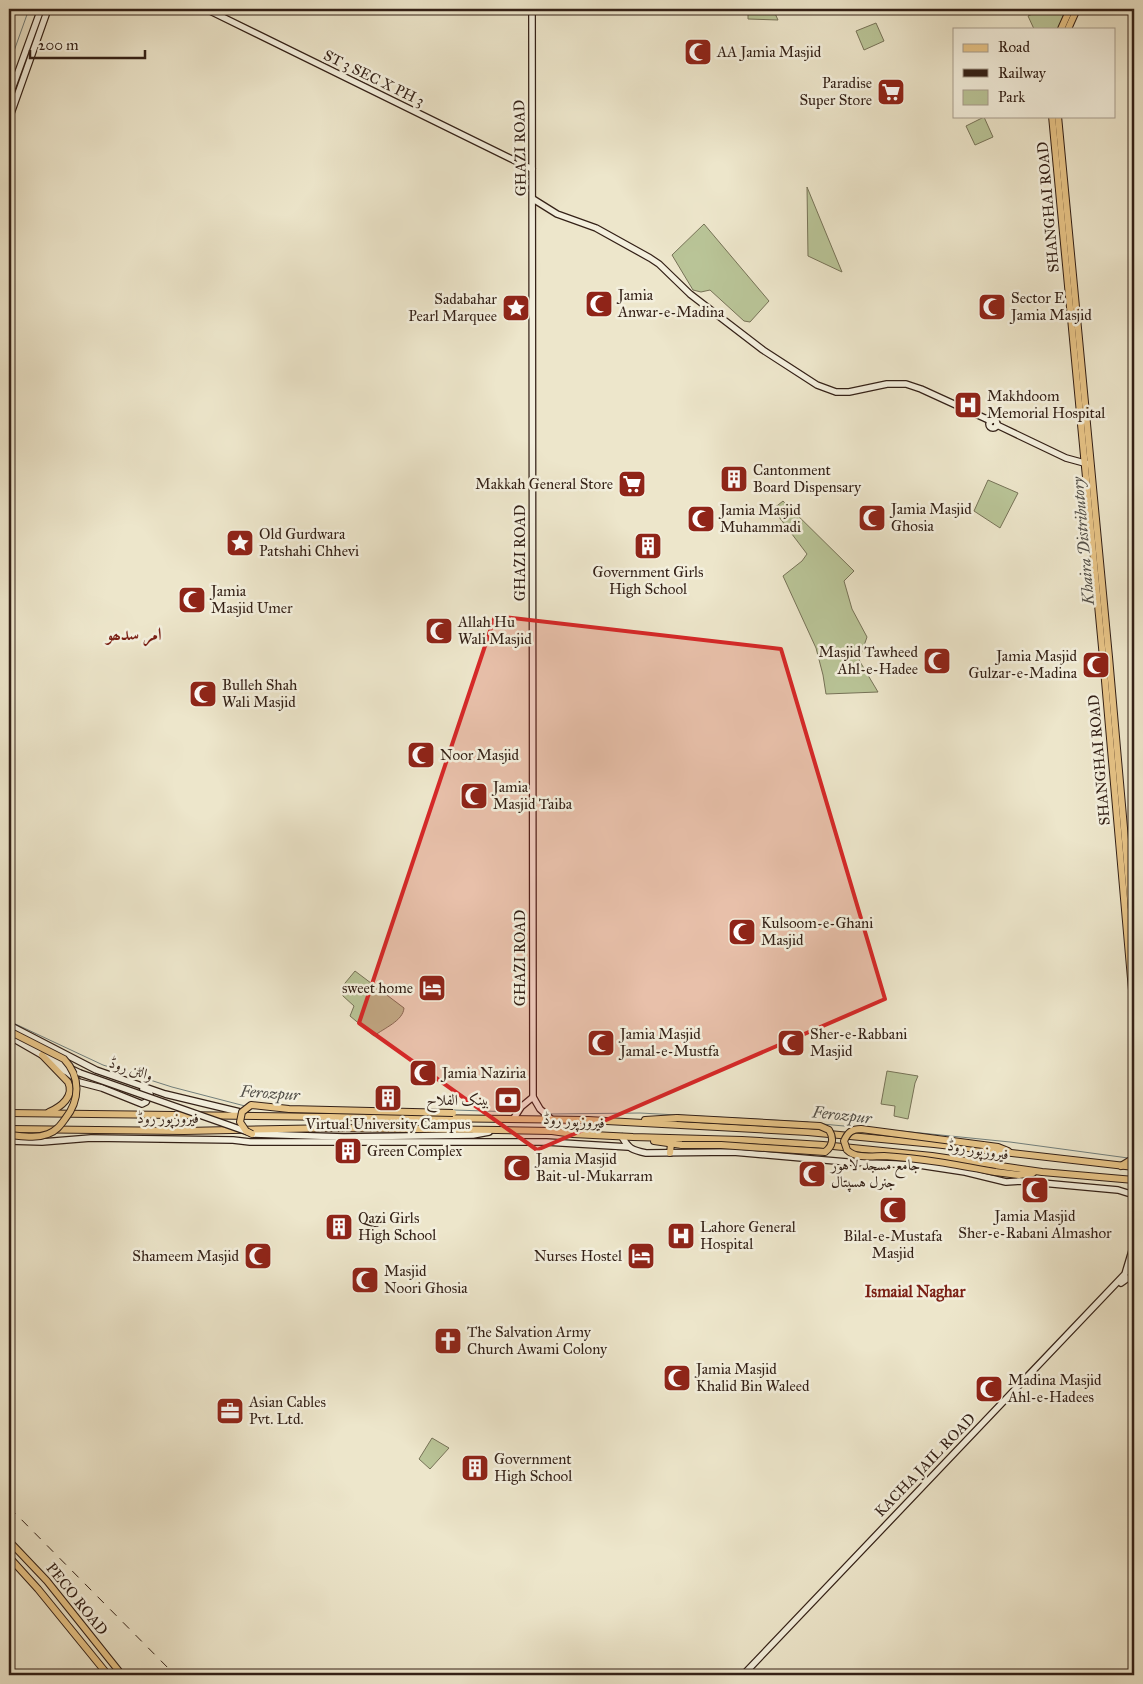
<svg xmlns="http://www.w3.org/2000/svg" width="1143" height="1684" viewBox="0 0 1143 1684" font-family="'IM FELL Great Primer',Amiri,serif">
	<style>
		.green { fill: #b9c497; stroke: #767257 }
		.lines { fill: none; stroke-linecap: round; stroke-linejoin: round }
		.stream { stroke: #727f7c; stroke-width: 1 }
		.secondary-casing { stroke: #342117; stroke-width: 8 }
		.primary-casing { stroke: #342117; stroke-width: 8 }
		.secondary { stroke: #f3efdd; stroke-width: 5.5 }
		.primary { stroke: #e6c386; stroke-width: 6 }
		.rail { stroke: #342117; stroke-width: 1; stroke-dasharray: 9 9; stroke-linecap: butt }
		.secondary-bridge-casing { stroke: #342117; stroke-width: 8; stroke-linecap: butt }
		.primary-bridge-casing { stroke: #342117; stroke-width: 8; stroke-linecap: butt }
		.secondary-bridge { stroke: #f3efdd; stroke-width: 5.5 }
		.primary-bridge { stroke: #e6c386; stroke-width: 6 }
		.marked { fill: #d62828; fill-opacity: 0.2; stroke: #d62828; stroke-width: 4; stroke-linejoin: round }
		.labels { text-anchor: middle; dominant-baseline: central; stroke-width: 5; stroke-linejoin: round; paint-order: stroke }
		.poi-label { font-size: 15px; fill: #342117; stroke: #f3efdd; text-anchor: start }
		.street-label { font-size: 15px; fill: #342117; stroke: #f3efdd }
		.water-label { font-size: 16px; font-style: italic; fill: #535049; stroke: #f3efdd }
		.neighbourhood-label { font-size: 16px; font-weight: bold; fill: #7a1f14; stroke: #f3efdd }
		.quarter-label { font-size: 18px; font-weight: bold; fill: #7a1f14; stroke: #f3efdd }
	</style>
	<rect width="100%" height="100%" fill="#ede6cb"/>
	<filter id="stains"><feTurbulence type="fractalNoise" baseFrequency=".004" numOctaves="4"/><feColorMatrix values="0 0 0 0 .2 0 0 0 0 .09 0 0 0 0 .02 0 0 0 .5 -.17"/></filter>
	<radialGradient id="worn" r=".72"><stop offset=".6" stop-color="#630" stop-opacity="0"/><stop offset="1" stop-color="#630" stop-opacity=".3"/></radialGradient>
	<!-- green -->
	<g class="green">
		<path d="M 748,9 L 773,9 L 778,20 L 748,19 Z"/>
		<path d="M 1043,9 L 1066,9 L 1058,29 L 1034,29 L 1028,16 Z"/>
		<path d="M 876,23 L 884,41 L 864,50 L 856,31 Z"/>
		<path d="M 984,117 L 993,137 L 975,145 L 966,126 Z"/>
		<path d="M 807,187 L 842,272 L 808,256 Z"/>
		<path d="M 704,224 L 769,301 L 750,322 L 744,321 L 710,290 L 701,292 L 693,290 L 672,255 Z"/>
		<path d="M 988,480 L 1018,493 L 1000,528 L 974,511 Z"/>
		<path d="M 783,501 L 854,571 L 844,581 L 852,609 L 867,637 L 859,660 L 878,692 L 826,694 L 823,675 L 816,648 L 783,576 L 802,561 L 807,554 L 773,509 Z"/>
		<path d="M 355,971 L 404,1008 C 403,1021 384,1028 374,1036 L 350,1016 L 354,1006 L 343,996 L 341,988 Z"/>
		<path d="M 887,1071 L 918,1076 L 915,1083 L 908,1119 L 894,1116 L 895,1106 L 881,1104 Z"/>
		<path d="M 432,1438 L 449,1448 L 430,1469 L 419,1459 Z"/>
	</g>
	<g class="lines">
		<!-- stream -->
		<g class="stream">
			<path d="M 9,65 L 29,9"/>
			<path d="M 1132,943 L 1134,964"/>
			<path d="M 9,1021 L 103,1065 L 172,1087 L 245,1106"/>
			<path d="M 454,1110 L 515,1112"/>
			<path d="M 550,1114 L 640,1113 L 808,1122"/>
			<path d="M 822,1124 L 855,1127"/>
			<path d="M 901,1131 L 1010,1142 L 1128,1158"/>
		</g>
		<defs>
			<g id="secondary">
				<path d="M 206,9 L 532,169"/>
				<path d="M 532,9 L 533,1097 L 540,1109 L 551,1119"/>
				<path d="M 9,97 L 41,9"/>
				<path d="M 9,119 L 48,9"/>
				<path d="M 533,199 L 557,214 L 596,228 L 650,258 L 659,264 L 690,294 L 763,350 L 817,385 L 836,392 L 849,392 L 887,384 L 906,384 L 921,389 L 991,421"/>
				<circle cx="993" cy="424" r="4"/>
				<path d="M 997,425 L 1066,458 L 1088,464"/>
				<path d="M 9,1025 L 96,1070 L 165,1094 L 244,1113"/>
				<path d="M 9,1036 L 42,1055 L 80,1073"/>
				<path d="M 53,1065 L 67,1072 L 79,1082 L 102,1088 L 142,1104 L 146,1102 L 150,1094 L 148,1091 L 143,1089"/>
				<path d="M 514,1118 L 521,1107 L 533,1097"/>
				<path d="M 252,1134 L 344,1137 L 473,1135 L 489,1132"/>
				<path d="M 622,1137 C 629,1149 632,1150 646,1153 L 733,1152 L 847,1162 L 919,1165 L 965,1172 L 1006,1182 L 1020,1181 L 1118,1190 L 1134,1195"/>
				<path d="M 9,1141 L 42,1142 L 91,1138 L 233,1140 L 250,1142 L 546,1142 L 628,1147"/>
				<path d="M 1121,1283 L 1128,1278 L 1134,1277"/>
				<path d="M 743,1675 L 1125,1274 L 1134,1244"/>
			</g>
			<g id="primary">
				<path d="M 1061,29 L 1070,9"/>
				<path d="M 1068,29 L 1077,9"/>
				<path d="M 1052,116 L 1103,658 L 1134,1013"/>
				<path d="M 1058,116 L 1109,657 L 1134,942"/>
				<path d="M 42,1055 L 68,1082 C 75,1096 61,1107 49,1112"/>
				<path d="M 9,1113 L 588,1120 L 808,1132 L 934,1144 L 1134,1167"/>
				<path d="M 645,1120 L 677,1118"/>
				<path d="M 9,1129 L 184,1131 L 336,1128 L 498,1130 L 552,1131 L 573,1134 L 633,1137 L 742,1140 L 823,1145 L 932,1156 L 1042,1172 L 1134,1180"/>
				<path d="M 654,1141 L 682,1145"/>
				<path d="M 983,1145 L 998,1147 L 1008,1151"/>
				<path d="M 670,1153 L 671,1144"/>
				<path d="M 1121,1166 L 1134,1158"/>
				<path d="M 995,1172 L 1019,1175 L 1033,1173"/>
				<path d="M 9,1541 L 47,1581 L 122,1675"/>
				<path d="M 9,1557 L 38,1589 L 108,1675"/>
			</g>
		</defs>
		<!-- secondary casing -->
		<use href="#secondary" class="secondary-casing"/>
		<!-- primary casing -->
		<use href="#primary" class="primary-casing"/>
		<!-- secondary -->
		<use href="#secondary" class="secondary"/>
		<!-- primary -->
		<use href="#primary" class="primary"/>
		<!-- rail -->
		<path class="rail" d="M 9,1507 L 175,1675"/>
		<defs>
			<path id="secondary-bridge" d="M 80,1073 L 248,1132"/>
			<g id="primary-bridge">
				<path d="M 9,1031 L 64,1059 C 81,1077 80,1100 65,1119 C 60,1126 56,1131 48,1134 C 35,1139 22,1136 9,1135"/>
				<path d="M 677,1118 L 820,1126 L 829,1130 C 834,1138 833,1146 825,1152 L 721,1145 L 682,1145"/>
				<path d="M 252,1134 L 246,1131 L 240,1122 L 242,1112 L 251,1105 L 289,1109 L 453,1113"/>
				<path d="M 983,1145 L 861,1129 C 852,1129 848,1132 844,1141 L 847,1150 C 856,1159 872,1156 884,1156 C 921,1158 958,1165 995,1172"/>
			</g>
		</defs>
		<!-- secondary-bridge casing -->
		<use href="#secondary-bridge" class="secondary-bridge-casing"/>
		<!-- primary-bridge casing -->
		<use href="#primary-bridge" class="primary-bridge-casing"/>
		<!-- secondary-bridge -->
		<use href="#secondary-bridge" class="secondary-bridge"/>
		<!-- primary-bridge -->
		<use href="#primary-bridge" class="primary-bridge"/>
	</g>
	<!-- marked area -->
	<path class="marked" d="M 495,616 L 781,649 L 885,999 L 537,1150 L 359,1023 Z"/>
	<!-- icons -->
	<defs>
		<symbol id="mosque-square" viewBox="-11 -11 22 22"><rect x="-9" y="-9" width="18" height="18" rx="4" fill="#8f2418" stroke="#f3efdd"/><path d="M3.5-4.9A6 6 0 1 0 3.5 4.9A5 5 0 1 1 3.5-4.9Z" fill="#fff"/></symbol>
		<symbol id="supermarket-square" viewBox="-11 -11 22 22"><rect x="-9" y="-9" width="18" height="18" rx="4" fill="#8f2418" stroke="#f3efdd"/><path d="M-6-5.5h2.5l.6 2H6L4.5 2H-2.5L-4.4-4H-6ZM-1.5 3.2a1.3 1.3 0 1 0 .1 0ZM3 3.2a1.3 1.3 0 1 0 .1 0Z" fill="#fff"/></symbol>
		<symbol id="sight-square" viewBox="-11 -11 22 22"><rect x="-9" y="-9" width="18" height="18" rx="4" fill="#8f2418" stroke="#f3efdd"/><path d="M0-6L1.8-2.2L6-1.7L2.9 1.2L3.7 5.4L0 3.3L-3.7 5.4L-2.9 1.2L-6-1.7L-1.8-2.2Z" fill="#fff"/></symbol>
		<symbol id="hospital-square" viewBox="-11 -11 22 22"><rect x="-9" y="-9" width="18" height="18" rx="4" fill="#8f2418" stroke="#f3efdd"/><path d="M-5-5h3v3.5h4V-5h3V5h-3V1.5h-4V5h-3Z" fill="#fff"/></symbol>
		<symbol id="building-square" viewBox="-11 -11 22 22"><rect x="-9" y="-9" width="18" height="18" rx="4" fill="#8f2418" stroke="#f3efdd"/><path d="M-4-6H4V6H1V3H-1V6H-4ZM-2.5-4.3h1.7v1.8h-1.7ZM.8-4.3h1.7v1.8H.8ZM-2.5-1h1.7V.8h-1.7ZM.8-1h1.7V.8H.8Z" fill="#fff"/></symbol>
		<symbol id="hotel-square" viewBox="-11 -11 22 22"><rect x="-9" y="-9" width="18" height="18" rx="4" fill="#8f2418" stroke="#f3efdd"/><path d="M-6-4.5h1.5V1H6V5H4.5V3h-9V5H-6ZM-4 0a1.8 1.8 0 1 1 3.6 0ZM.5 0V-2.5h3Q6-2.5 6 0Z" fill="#fff"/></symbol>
		<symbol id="bank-square" viewBox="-11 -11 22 22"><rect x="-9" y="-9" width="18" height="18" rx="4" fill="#8f2418" stroke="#f3efdd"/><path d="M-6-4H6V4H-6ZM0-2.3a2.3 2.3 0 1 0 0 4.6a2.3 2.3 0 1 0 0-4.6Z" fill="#fff"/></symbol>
		<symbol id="church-square" viewBox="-11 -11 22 22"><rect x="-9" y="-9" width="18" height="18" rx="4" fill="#8f2418" stroke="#f3efdd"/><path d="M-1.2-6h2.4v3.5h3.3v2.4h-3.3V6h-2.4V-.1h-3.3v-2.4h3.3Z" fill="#fff"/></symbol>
		<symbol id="office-square" viewBox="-11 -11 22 22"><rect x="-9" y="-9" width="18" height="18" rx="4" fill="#8f2418" stroke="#f3efdd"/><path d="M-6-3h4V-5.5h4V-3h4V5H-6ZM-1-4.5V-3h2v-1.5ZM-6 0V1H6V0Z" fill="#fff"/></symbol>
	</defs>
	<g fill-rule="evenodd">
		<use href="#mosque-square" x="682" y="36" width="32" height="32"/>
		<use href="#supermarket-square" x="875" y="76" width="32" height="32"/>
		<use href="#mosque-square" x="583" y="288" width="32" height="32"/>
		<use href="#mosque-square" x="976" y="291" width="32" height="32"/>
		<use href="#sight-square" x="500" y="292" width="32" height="32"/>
		<use href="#hospital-square" x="952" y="389" width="32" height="32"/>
		<use href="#building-square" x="718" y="463" width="32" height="32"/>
		<use href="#supermarket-square" x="616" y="468" width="32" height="32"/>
		<use href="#mosque-square" x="856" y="502" width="32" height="32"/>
		<use href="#mosque-square" x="685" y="503" width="32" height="32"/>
		<use href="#sight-square" x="224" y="527" width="32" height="32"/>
		<use href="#building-square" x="632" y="530" width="32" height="32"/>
		<use href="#mosque-square" x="176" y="584" width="32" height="32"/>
		<use href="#mosque-square" x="423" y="615" width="32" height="32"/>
		<use href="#mosque-square" x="921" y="645" width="32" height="32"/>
		<use href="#mosque-square" x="1080" y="649" width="32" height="32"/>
		<use href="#mosque-square" x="187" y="678" width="32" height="32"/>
		<use href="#mosque-square" x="405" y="739" width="32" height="32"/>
		<use href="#mosque-square" x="458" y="780" width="32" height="32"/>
		<use href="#mosque-square" x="726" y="916" width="32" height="32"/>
		<use href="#hotel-square" x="416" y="972" width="32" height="32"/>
		<use href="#mosque-square" x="585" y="1027" width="32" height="32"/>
		<use href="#mosque-square" x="775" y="1027" width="32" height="32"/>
		<use href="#mosque-square" x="407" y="1057" width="32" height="32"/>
		<use href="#building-square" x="372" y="1082" width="32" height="32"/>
		<use href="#bank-square" x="492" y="1084" width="32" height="32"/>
		<use href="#building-square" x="332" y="1135" width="32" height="32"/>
		<use href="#mosque-square" x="501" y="1152" width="32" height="32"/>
		<use href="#mosque-square" x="796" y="1158" width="32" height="32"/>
		<use href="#mosque-square" x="1019" y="1174" width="32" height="32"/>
		<use href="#mosque-square" x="877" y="1194" width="32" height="32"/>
		<use href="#building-square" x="323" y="1211" width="32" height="32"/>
		<use href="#hospital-square" x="665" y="1220" width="32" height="32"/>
		<use href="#mosque-square" x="242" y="1240" width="32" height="32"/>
		<use href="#hotel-square" x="625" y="1240" width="32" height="32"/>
		<use href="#mosque-square" x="349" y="1264" width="32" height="32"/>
		<use href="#church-square" x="432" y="1325" width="32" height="32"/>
		<use href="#mosque-square" x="661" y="1362" width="32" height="32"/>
		<use href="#mosque-square" x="973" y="1373" width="32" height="32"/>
		<use href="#office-square" x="214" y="1395" width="32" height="32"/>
		<use href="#building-square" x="459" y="1452" width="32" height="32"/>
	</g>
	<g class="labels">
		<!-- poi labels -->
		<g class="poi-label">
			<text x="717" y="52">AA Jamia Masjid</text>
			<text x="872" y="83" text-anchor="end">Paradise<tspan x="872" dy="17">Super Store</tspan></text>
			<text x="618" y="295">Jamia<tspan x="618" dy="17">Anwar-e-Madina</tspan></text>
			<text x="1011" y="298">Sector E<tspan x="1011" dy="17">Jamia Masjid</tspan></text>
			<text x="497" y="299" text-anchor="end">Sadabahar<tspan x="497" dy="17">Pearl Marquee</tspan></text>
			<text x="987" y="396">Makhdoom<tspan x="987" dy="17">Memorial Hospital</tspan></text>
			<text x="753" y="470">Cantonment<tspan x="753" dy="17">Board Dispensary</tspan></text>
			<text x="613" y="484" text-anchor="end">Makkah General Store</text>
			<text x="891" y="509">Jamia Masjid<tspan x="891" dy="17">Ghosia</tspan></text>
			<text x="720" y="510">Jamia Masjid<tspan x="720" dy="17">Muhammadi</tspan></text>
			<text x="259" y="534">Old Gurdwara<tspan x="259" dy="17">Patshahi Chhevi</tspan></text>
			<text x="648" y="572" text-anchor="middle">Government Girls<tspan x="648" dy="17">High School</tspan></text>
			<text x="211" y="591">Jamia<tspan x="211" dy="17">Masjid Umer</tspan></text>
			<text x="458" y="622">Allah Hu<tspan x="458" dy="17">Wali Masjid</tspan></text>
			<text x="918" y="652" text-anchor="end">Masjid Tawheed<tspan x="918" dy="17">Ahl-e-Hadee</tspan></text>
			<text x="1077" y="656" text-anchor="end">Jamia Masjid<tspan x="1077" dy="17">Gulzar-e-Madina</tspan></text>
			<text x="222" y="685">Bulleh Shah<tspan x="222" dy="17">Wali Masjid</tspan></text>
			<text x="440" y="755">Noor Masjid</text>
			<text x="493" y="787">Jamia<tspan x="493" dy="17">Masjid Taiba</tspan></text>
			<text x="761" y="923">Kulsoom-e-Ghani<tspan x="761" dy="17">Masjid</tspan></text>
			<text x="413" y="988" text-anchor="end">sweet home</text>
			<text x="620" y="1034">Jamia Masjid<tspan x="620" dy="17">Jamal-e-Mustfa</tspan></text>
			<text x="810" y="1034">Sher-e-Rabbani<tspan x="810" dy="17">Masjid</tspan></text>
			<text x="442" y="1073">Jamia Naziria</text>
			<text x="489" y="1100" text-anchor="end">بینک الفلاح</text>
			<text x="388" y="1124" text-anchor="middle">Virtual University Campus</text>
			<text x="367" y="1151">Green Complex</text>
			<text x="536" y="1159">Jamia Masjid<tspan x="536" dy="17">Bait-ul-Mukarram</tspan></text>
			<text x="831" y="1165">جامع مسجد لاہور<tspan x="831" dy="17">جنرل ہسپتال</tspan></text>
			<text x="1035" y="1216" text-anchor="middle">Jamia Masjid<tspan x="1035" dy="17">Sher-e-Rabani Almashor</tspan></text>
			<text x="358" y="1218">Qazi Girls<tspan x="358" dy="17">High School</tspan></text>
			<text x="700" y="1227">Lahore General<tspan x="700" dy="17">Hospital</tspan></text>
			<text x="893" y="1236" text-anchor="middle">Bilal-e-Mustafa<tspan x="893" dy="17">Masjid</tspan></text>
			<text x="239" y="1256" text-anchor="end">Shameem Masjid</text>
			<text x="622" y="1256" text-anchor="end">Nurses Hostel</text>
			<text x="384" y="1271">Masjid<tspan x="384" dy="17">Noori Ghosia</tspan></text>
			<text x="467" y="1332">The Salvation Army<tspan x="467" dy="17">Church Awami Colony</tspan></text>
			<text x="696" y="1369">Jamia Masjid<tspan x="696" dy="17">Khalid Bin Waleed</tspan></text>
			<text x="1008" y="1380">Madina Masjid<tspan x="1008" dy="17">Ahl-e-Hadees</tspan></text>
			<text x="249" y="1402">Asian Cables<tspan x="249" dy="17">Pvt. Ltd.</tspan></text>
			<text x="494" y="1459">Government<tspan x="494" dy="17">High School</tspan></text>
		</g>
		<!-- street labels -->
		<g class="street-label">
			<text transform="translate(374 78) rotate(26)">ST 3 SEC X PH 3</text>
			<text transform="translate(520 148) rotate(-91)">GHAZI ROAD</text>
			<text transform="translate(1048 207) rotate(-95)">SHANGHAI ROAD</text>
			<text transform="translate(520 553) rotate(-90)">GHAZI ROAD</text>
			<text transform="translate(1099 760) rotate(-95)">SHANGHAI ROAD</text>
			<text transform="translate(520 958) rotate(-90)">GHAZI ROAD</text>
			<text transform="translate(131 1069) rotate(18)">والٹن روڈ</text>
			<text x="168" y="1118">فیروزپور روڈ</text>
			<text transform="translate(574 1121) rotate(4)">فیروزپور روڈ</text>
			<text transform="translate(978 1150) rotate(9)">فیروزپور روڈ</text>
			<text transform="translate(925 1465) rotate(-46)">KACHA JAIL ROAD</text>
			<text transform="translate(77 1599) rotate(51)">PECO ROAD</text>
		</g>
		<!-- water labels -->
		<g class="water-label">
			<text transform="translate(1083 541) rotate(-95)">Khaira Distributory</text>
			<text transform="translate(270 1093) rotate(4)">Ferozpur</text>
			<text transform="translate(842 1115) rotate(6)">Ferozpur</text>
		</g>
		<!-- neighbourhood labels -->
		<g class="neighbourhood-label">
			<text x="915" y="1291">Ismaial Naghar</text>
		</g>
		<!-- quarter labels -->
		<g class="quarter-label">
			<text x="134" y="634">امر سدھو</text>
		</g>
	</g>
	<!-- margin -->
	<rect width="1143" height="1684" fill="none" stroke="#ede6cb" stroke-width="30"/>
	<rect x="10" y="10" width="1123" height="1664" fill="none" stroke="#342117" stroke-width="2.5"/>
	<rect x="15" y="15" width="1113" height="1654" fill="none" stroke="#342117"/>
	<!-- legend -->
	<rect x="953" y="28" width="162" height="90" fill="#f3efdd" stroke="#a79d8e"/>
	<rect x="963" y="44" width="25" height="8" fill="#e6c386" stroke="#a79d8e"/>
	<text x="998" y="52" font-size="15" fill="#342117">Road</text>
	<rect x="963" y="69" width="25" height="8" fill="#342117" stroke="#a79d8e"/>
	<text x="998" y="78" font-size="15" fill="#342117">Railway</text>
	<rect x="963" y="90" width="25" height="15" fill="#b9c497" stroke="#a79d8e"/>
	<text x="998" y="102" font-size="15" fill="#342117">Park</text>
	<!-- scale -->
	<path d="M30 50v8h115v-8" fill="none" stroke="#342117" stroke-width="2.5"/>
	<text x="38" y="50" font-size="15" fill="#342117" stroke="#f3efdd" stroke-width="4" paint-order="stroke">200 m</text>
	<rect width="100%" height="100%" filter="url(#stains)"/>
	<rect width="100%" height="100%" fill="url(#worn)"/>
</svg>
